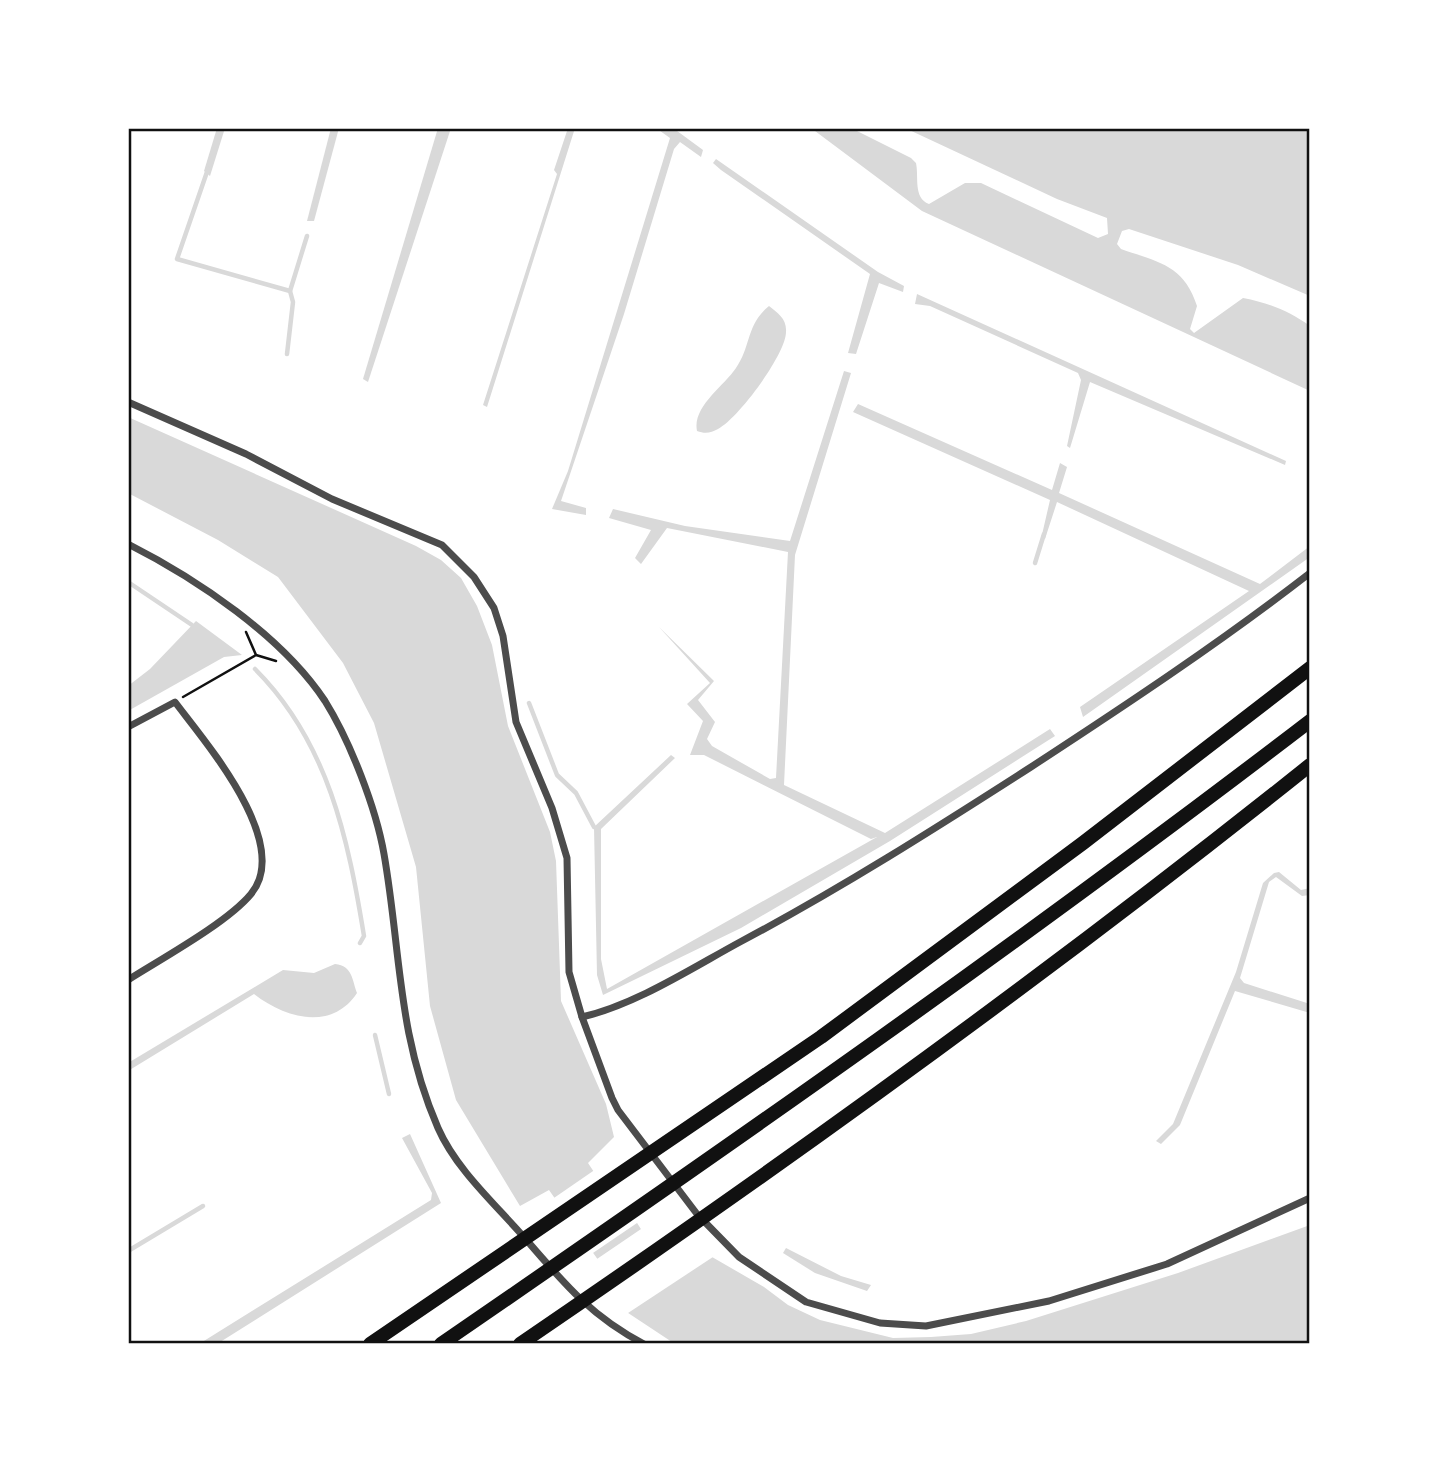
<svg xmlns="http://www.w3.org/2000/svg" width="1438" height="1472" viewBox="0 0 1438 1472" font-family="'DM Sans',sans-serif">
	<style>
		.water { fill: #d9d9d9 }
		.pier { fill: #fff }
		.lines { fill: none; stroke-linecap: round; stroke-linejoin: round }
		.stream { stroke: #d9d9d9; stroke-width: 4.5 }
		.path { stroke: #111; stroke-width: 2.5 }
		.minor { stroke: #4c4c4c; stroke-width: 7 }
		.motorway { stroke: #111; stroke-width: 14 }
		.neatline { fill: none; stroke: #111; stroke-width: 2.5 }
	</style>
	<rect width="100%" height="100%" fill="#fff"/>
	<!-- water -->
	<g class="water">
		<path d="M 217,128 L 225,128 L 210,176 L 204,171 Z"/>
		<path d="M 331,128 L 339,128 L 314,221 L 307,221 Z"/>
		<path d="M 438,128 L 451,128 L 368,382 L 363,379 Z"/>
		<path d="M 568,128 L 575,128 L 487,407 L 483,405 L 557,174 L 554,170 Z"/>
		<path d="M 656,128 L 673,128 L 703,150 L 701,157 L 680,142 L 674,149 L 624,314 L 561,501 L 586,508 L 586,515 L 552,509 L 568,471 L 670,138 Z"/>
		<path d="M 811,128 L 851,128 L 911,158 L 916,163 C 919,177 913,198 929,204 L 965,183 L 981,183 L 1098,238 L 1108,234 L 1107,218 L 1057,199 L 905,128 L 1310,128 L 1310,296 L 1238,265 L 1129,229 L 1122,231 L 1117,244 L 1121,249 C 1158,262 1184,265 1197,306 L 1190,329 L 1194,333 L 1243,298 C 1269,303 1289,311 1310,326 L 1310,391 L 922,211 Z"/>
		<path d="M 716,159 L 878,272 L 904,286 L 903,292 L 879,283 L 856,354 L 848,353 L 870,274 L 721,170 L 713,163 Z"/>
		<path d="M 917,294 L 1286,461 L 1285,465 L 1090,382 L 1070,448 L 1067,446 L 1081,380 L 1078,373 L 930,306 L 915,304 Z"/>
		<path d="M 769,306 C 778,313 787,319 786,332 C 786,354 738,419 718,429 C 711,433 705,434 697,431 C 692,407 723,387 736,368 C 751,347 746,325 769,306 Z"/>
		<path d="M 844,371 L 851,373 L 795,555 L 784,785 L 885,833 L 1050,729 L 1055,736 L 890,841 L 741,928 L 603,995 L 597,975 L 594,827 L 671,755 L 675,758 L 601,829 L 601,959 L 607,989 L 877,837 L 871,839 L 704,755 L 690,755 L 703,721 L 687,704 L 710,683 L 659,627 L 714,681 L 698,700 L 715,722 L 707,739 L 712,746 L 770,779 L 776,778 L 788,552 L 667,528 L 641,564 L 635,558 L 651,530 L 609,518 L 613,509 L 685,526 L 790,541 Z"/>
		<path d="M 858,404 L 1052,490 L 1060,463 L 1067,467 L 1059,493 L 1260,584 L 1310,546 L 1310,557 L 1083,717 L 1080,707 L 1249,591 L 1057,502 L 1045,539 L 1041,539 L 1050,500 L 853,412 Z"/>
		<path d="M 128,417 L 416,546 L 441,560 L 461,578 L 477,606 L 492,645 L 508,726 L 550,832 L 556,861 L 561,1001 L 606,1104 L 614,1137 L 588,1163 L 606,1190 L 615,1188 L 663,1264 L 693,1246 L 764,1287 L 788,1305 L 820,1320 L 893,1338 L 931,1337 L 971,1334 L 1026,1321 L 1178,1273 L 1310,1225 L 1310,1341 L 1300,1344 L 675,1344 L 613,1303 L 622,1294 L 549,1190 L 520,1206 L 456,1100 L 430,1006 L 416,867 L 374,723 L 343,663 L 278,577 L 218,540 L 128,493 Z"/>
		<path d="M 196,621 L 242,655 L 224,657 L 128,711 L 128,686 L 150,669 Z"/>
		<path d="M 1279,872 L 1301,890 L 1310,888 L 1310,895 L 1302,896 L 1276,877 L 1269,882 L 1240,978 L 1244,983 L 1310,1004 L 1310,1013 L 1235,991 L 1180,1125 L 1161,1144 L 1156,1141 L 1173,1124 L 1236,972 L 1263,883 L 1274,873 Z"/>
		<path d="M 335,964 C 353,966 352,980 357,993 C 332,1031 286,1019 254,994 L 128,1071 L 128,1063 L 283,970 L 314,973 Z"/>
		<path d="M 410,1134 L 441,1203 L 217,1344 L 199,1344 L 431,1200 L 432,1193 L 402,1138 Z"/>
		<path d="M 786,1248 L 841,1276 L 871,1285 L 867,1291 L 815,1273 L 783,1253 Z"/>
	</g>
	<!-- pier -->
	<g class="pier">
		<path d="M 596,1169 L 608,1186 L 617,1186 L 640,1221 L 590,1255 L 551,1200 Z"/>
		<path d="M 644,1227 L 664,1259 L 692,1242 L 716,1255 L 625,1315 L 610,1304 L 617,1293 L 594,1261 Z"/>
	</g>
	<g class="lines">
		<!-- stream -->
		<g class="stream">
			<path d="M 208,169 L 177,259 L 290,291"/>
			<path d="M 287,354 L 293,302 L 290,291 L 307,236"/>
			<path d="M 1035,563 L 1044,534"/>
			<path d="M 128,582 L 192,625"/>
			<path d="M 255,669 C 328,742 348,838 364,936 L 360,943"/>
			<path d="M 529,703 L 557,775 L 576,793 L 594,827"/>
			<path d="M 375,1035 L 389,1094"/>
			<path d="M 128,1251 L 203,1206"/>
		</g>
		<!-- path -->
		<g class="path">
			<path d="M 246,632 L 256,655 L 276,661"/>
			<path d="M 183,697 L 256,655"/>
		</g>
		<!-- minor -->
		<g class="minor">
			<path d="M 128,402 L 246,454 L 332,499 L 442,545 L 474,577 L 494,608 L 503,636 L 516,722 L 552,808 L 567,858 L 569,972 L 582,1017 L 612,1098 L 618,1110 L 697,1214 L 739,1257 L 806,1302 L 880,1323 L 926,1326 L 1049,1301 L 1167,1264 L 1310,1198"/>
			<path d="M 128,544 C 197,579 282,636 325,701 C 350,741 376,808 384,854 C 401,951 397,1034 438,1128 C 456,1169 494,1203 523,1236 C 562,1281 590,1316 644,1344"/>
			<path d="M 128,727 L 175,702 C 205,742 293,843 251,894 C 227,923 161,959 128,980"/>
			<path d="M 582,1017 C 635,1005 692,968 740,942 C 840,889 936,828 1031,767 C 1126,705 1221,642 1310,573"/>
		</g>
		<!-- motorway -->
		<g class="motorway">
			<path d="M 370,1344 L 821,1037 L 1083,843 L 1310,668"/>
			<path d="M 441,1344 C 735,1142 1027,938 1310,721"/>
			<path d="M 520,1344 C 790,1160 1055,969 1310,765"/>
		</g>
	</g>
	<!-- border -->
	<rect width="1438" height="1472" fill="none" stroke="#ffffff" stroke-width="259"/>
	<rect x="130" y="130" width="1178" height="1212" class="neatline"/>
</svg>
